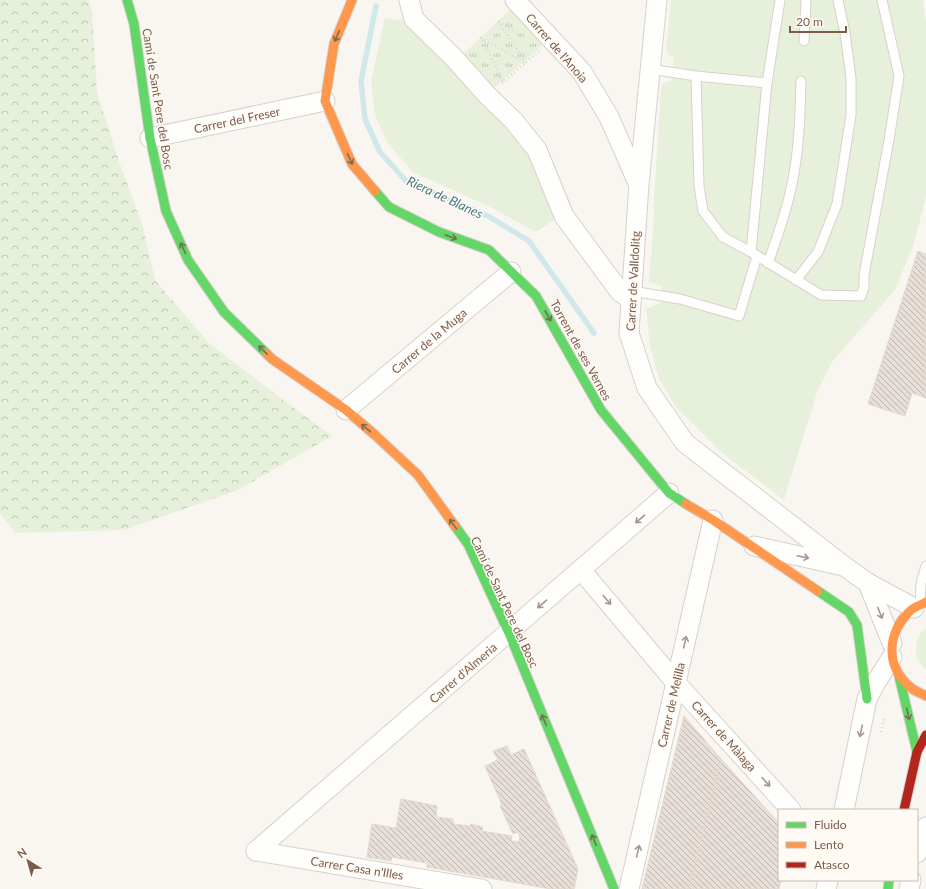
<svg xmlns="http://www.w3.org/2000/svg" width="926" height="889" viewBox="0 0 926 889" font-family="Lato,sans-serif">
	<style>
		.grass { fill: url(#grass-tufts) }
		.forest { fill: url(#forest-crowns) }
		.green { fill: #e7f0db }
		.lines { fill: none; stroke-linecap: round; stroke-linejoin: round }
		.stream { stroke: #d0e8ea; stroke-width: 5.5 }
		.building { fill: url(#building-back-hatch); stroke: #e2d8d2 }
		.lane-casing { stroke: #d7d1cb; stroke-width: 11 }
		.street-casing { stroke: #d7d1cb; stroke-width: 21 }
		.fast-casing { stroke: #d9d2cb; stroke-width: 11 }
		.slow-casing { stroke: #d9d2cb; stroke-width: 11 }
		.jam-casing { stroke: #d9d2cb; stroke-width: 11 }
		.path { stroke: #dcd5d0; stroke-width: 2.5; stroke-dasharray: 1 3; stroke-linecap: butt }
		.lane { stroke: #fefefd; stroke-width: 9 }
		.street { stroke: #fefefd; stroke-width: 19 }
		.fast { stroke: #63d668; stroke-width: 9 }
		.slow { stroke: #ff974d; stroke-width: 9 }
		.jam { stroke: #b3261e; stroke-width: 9 }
		.oneway { stroke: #776e51 }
		.oneway2 { stroke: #a8958b }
		.labels { text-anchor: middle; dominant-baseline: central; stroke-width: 3; stroke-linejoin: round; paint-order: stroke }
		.street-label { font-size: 12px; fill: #7a5c4d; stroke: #fffaf3 }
		.water-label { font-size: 13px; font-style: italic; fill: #437c86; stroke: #fffaf3 }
	</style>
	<defs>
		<pattern id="grass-tufts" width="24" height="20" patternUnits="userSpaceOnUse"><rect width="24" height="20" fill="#e7f0db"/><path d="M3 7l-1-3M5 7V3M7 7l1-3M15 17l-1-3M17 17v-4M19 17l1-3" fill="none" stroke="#c0c6b4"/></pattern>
		<pattern id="forest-crowns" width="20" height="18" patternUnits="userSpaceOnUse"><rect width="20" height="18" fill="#e7f0db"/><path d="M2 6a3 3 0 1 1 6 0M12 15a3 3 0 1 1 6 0" fill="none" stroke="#c0c6b4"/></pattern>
		<pattern id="building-back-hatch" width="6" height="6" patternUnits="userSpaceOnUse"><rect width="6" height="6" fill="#e6ded7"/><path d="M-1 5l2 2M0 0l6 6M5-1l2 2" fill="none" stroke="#bfb7b1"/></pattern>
	</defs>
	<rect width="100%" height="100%" fill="#f9f5f0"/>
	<!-- grass -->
	<path class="grass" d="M 516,4 L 549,39 L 487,94 L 457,60 Z"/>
	<!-- forest -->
	<path class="forest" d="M 0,0 L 89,0 L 92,13 L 97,92 L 118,159 L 143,227 L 155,280 L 209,343 L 279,397 L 332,436 L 238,490 L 124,530 L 16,533 L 0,514 Z"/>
	<!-- green -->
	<g class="green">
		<path d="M 671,0 L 923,0 L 926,21 L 926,197 L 913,246 L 895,290 L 832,362 L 817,392 L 784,500 L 722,453 L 676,407 L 659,379 L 650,346 L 646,308 L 651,307 L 662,302 L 662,286 L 649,282 L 654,216 L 654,200 L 661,89 L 662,85 L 666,82 L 671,82 L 674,57 L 670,56 L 666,51 Z"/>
		<path d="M 385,18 L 412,22 L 535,151 L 559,217 L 536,232 L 490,207 L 413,172 L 388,144 L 375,115 L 371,82 Z"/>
		<path d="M 926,628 L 926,670 C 913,659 912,639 926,628 Z"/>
	</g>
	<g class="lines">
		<!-- stream -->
		<path class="stream" d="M 376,6 L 361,81 L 365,119 L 380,152 L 406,181 L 488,216 L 529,241 L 594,333"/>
	</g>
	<!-- building -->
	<g class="building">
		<path d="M 918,251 L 926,254 L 926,398 L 912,393 L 905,416 L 868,404 Z"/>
		<path d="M 684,716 L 721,759 L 689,889 L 642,889 Z"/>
		<path d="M 507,746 L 511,755 L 524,749 L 578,869 L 574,889 L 551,889 L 427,867 L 427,863 L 392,857 L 391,861 L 367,857 L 372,824 L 396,828 L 401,799 L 437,806 L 436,817 L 453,819 L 453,824 L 470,826 L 471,824 L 483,827 L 482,831 L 512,836 L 511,841 L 519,842 L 520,837 L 518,832 L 513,834 L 500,806 L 502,805 L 485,766 L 498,760 L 493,751 Z"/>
		<path d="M 721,759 L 779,823 L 779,880 L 781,880 L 779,889 L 689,889 Z"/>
	</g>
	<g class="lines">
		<defs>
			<g id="lane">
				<path d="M 804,41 L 806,0"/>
				<path d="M 650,69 L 696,76 L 767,83 L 780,0"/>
				<path d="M 696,76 L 699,186 L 703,211 L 723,237 L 751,252 L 821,295 L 861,296 L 864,287 L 864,275 L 889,140 L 899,76 L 882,0"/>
				<path d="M 751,252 L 767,83"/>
				<path d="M 768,263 C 780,229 792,195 796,160 C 800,134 800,107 801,81"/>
				<path d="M 796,280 L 818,252 L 837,204 L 851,115 L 851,78 L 845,33 L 838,0"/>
				<path d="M 632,291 L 680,299 L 739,316 L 757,256"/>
				<path d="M 920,604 L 921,583 L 926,566"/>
			</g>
			<g id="street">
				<path d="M 409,0 L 414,19 L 455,59 L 487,95 L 513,120 L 537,150 L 564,216 L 620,292 L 631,299"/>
				<path d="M 515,0 L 582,72 L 609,117 L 638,183"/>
				<path d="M 657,0 L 639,184 L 629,333 L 647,388 L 685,443 L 844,566 L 868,583 L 914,608"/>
				<path d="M 150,138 L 325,101"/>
				<path d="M 346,410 L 511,272"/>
				<path d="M 754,546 L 839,565"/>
				<path d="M 581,570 L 676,683 L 791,810"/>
				<path d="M 868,583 L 892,643"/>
				<path d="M 844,810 L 867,699 L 875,684 L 892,657"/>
				<path d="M 256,851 L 669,493"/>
				<path d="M 256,851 L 482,889"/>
				<path d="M 917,853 L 926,827"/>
				<path d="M 629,889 L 713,520"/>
				<path d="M 826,889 L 828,880"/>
				<path d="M 909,889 L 911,880"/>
			</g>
			<g id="fast">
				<path d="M 127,0 L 134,24 L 150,138 L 166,211 L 188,260 L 224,312 L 267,354"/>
				<path d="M 375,191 L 389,207 L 439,232 L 489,250 L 536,296 L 601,410 L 669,493 L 686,504"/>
				<path d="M 455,526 L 468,544 L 509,633 L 614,889"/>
				<path d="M 818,591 L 849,612 L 857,625 L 867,699"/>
				<path d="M 899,676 L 917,752"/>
				<path d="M 888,889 L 889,880"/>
			</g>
			<g id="slow">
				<path d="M 352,0 L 334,44 L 325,101 L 352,164 L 375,191"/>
				<path d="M 267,354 L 272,359 L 346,410 L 375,435 L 418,475 L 455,526"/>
				<path d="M 686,504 L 713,520 L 818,591"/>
				<path d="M 926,602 C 921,605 914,607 910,611 C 887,633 885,666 910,687 C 914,691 921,693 926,696"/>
			</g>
			<path id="jam" d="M 904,810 L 917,752 L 926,735"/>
		</defs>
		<!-- lane casing -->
		<use href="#lane" class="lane-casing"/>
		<!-- street casing -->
		<use href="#street" class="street-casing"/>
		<!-- fast casing -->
		<use href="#fast" class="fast-casing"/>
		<!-- slow casing -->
		<use href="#slow" class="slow-casing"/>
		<!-- jam casing -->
		<use href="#jam" class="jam-casing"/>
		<!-- path -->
		<g class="path">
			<path d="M 499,78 L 504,82 L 481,38 L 526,63 L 499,22 L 520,35"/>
			<path d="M 502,83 L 539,51"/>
			<path d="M 881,732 L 884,720 L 883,717"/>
		</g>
		<!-- lane -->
		<use href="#lane" class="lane"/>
		<!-- street -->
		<use href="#street" class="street"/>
		<!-- fast -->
		<use href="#fast" class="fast"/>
		<!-- slow -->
		<use href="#slow" class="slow"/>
		<!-- jam -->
		<use href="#jam" class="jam"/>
	</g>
	<!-- one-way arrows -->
	<defs><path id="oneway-shaft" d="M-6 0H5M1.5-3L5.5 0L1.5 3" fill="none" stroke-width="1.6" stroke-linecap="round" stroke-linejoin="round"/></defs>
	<g class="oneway">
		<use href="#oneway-shaft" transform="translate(337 36) rotate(113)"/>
		<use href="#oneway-shaft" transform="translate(350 159) rotate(64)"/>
		<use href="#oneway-shaft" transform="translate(451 237) rotate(20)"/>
		<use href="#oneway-shaft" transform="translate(183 248) rotate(-114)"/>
		<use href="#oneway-shaft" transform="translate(548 316) rotate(61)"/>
		<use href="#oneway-shaft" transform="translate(263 350) rotate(-135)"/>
		<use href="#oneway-shaft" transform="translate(366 428) rotate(-140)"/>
		<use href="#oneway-shaft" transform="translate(453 524) rotate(-126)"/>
		<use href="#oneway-shaft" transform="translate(908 714) rotate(77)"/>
		<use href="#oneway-shaft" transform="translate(544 720) rotate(-112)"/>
		<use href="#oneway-shaft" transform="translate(594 840) rotate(-112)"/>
	</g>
	<g class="oneway2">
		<use href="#oneway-shaft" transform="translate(640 519) rotate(139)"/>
		<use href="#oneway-shaft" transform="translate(803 557) rotate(12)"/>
		<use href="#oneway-shaft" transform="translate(607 600) rotate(50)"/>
		<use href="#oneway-shaft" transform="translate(542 604) rotate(139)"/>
		<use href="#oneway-shaft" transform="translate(880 613) rotate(68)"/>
		<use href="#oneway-shaft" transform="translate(685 642) rotate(-77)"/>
		<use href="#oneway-shaft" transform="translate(861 731) rotate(102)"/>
		<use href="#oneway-shaft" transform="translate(766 782) rotate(48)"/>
		<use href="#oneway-shaft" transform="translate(638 851) rotate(-77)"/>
	</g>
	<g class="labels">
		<!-- street labels -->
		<g class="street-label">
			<text transform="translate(557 48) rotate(49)">Carrer de l'Anoia</text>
			<text transform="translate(158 99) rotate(81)">Camí de Sant Pere del Bosc</text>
			<text transform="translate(237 120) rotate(-12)">Carrer del Freser</text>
			<text transform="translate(633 281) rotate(-87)">Carrer de Valldolitg</text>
			<text transform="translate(429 341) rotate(-40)">Carrer de la Muga</text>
			<text transform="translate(581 350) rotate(61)">Torrent de ses Vernes</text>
			<text transform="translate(505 602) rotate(65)">Camí de Sant Pere del Bosc</text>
			<text transform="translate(463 673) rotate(-41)">Carrer d'Almeria</text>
			<text transform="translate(671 705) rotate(-77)">Carrer de Melilla</text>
			<text transform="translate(724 736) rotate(48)">Carrer de Màlaga</text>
			<text transform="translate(357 868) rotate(9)">Carrer Casa n'Illes</text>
		</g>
		<!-- water labels -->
		<g class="water-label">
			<text transform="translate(445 197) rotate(25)">Riera de Blanes</text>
		</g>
	</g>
	<!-- legend -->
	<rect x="778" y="809" width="140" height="72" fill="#fffaf3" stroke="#cabbb1"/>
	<rect x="786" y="822" width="20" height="6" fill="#63d668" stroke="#cabbb1"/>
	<text x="814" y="829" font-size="12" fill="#7a5c4d">Fluido</text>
	<rect x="786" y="842" width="20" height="6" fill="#ff974d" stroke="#cabbb1"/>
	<text x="814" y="849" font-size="12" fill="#7a5c4d">Lento</text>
	<rect x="786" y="862" width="20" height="6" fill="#b3261e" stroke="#cabbb1"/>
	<text x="814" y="869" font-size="12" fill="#7a5c4d">Atasco</text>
	<!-- north arrow -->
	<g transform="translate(28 861) rotate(323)" stroke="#fffaf3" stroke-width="3" paint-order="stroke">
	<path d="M0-3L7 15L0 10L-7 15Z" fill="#7a5c4d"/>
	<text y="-6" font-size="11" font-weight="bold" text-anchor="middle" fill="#7a5c4d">N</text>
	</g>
	<!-- scale -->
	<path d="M790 26v6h56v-6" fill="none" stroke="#7a5c4d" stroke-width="2"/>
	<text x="796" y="26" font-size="12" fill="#7a5c4d" stroke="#fffaf3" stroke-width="3" paint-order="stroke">20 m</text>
</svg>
